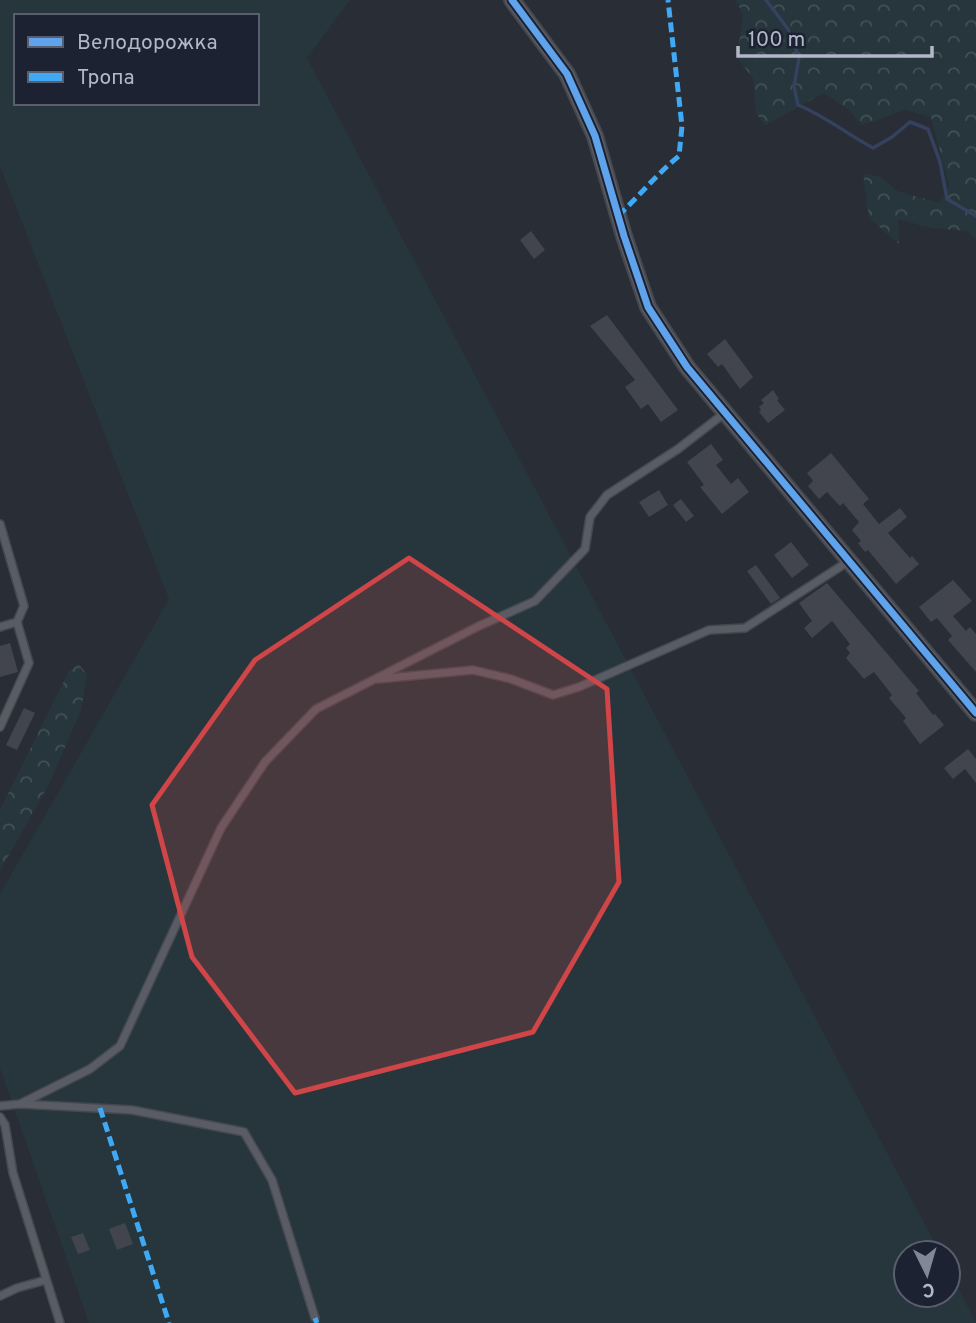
<svg xmlns="http://www.w3.org/2000/svg" width="976" height="1323" viewBox="0 0 976 1323" font-family="Overpass,sans-serif">
	<style>
		.forest { fill: url(#forest-crowns) }
		.garden { fill: #26363c; fill-rule: evenodd }
		.lines { fill: none; stroke-linecap: round; stroke-linejoin: round }
		.stream { stroke: #35425f; stroke-width: 3.5 }
		.building { fill: #42454d }
		.service-casing { stroke: #45484f; stroke-width: 10 }
		.minor-casing { stroke: #45484f; stroke-width: 18 }
		.service { stroke: #595c64; stroke-width: 7 }
		.minor { stroke: #595c64; stroke-width: 14 }
		.quiet { stroke: #3fa9f5; stroke-width: 5; stroke-dasharray: 10 5; stroke-linecap: butt }
		.cycleway-casing { stroke: #1c2231; stroke-width: 11 }
		.cycleway { stroke: #60a3ed; stroke-width: 7 }
		.marked { fill: #cf4548; fill-opacity: 0.2; stroke: #cf4548; stroke-width: 5; stroke-linejoin: round }
	</style>
	<defs>
		<pattern id="forest-crowns" width="20" height="18" patternUnits="userSpaceOnUse" patternTransform="scale(1.75)"><rect width="20" height="18" fill="#26363c"/><path d="M2 6a3 3 0 1 1 6 0M12 15a3 3 0 1 1 6 0" fill="none" stroke="#435157"/></pattern>
	</defs>
	<rect width="100%" height="100%" fill="#292d36"/>
	<!-- forest -->
	<g class="forest">
		<path d="M 736,0 L 976,0 L 976,239 L 967,231 L 932,228 L 898,219 L 899,244 L 869,218 L 863,173 L 881,177 L 897,191 L 939,203 L 949,185 L 931,117 L 905,110 L 862,125 L 850,111 L 824,93 L 765,125 L 756,113 L 753,78 L 737,58 L 743,15 Z"/>
		<path d="M 79,664 L 87,675 L 81,710 L 49,784 L 0,871 L 0,810 L 69,671 Z"/>
	</g>
	<!-- garden -->
	<path class="garden" d="M 0,0 L 350,0 L 307,58 L 940,1253 L 906,1253 L 906,1295 L 948,1295 L 948,1268 L 976,1323 L 89,1323 L 0,1068 L 0,894 L 169,599 L 0,166 ZM 16,16 L 257,16 L 257,103 L 16,103 Z"/>
	<g class="lines">
		<!-- stream -->
		<path class="stream" d="M 766,0 L 788,29 L 799,58 L 794,86 L 798,105 C 825,116 847,134 873,148 L 892,137 L 910,122 L 928,129 L 940,162 L 947,199 L 976,216"/>
	</g>
	<!-- building -->
	<g class="building">
		<path d="M 531,231 L 545,250 L 534,259 L 520,240 Z"/>
		<path d="M 607,315 L 678,410 L 661,422 L 648,404 L 641,409 L 625,387 L 635,380 L 590,326 Z"/>
		<path d="M 725,339 L 753,377 L 740,389 L 722,364 L 718,367 L 707,354 Z"/>
		<path d="M 773,390 L 779,399 L 777,400 L 785,410 L 768,423 L 759,412 L 761,410 L 759,407 L 764,403 L 761,400 Z"/>
		<path d="M 711,444 L 723,460 L 716,465 L 731,484 L 738,478 L 749,492 L 722,514 L 700,487 L 704,485 L 687,462 Z"/>
		<path d="M 831,453 L 869,499 L 863,504 L 879,524 L 900,508 L 907,517 L 888,533 L 910,558 L 912,556 L 919,564 L 896,584 L 868,550 L 865,552 L 858,543 L 861,541 L 852,530 L 859,522 L 843,503 L 840,506 L 827,492 L 819,499 L 808,486 L 813,481 L 807,473 Z"/>
		<path d="M 659,490 L 668,505 L 649,517 L 639,502 Z"/>
		<path d="M 681,499 L 694,516 L 686,522 L 673,505 Z"/>
		<path d="M 791,542 L 809,565 L 792,578 L 774,555 Z"/>
		<path d="M 756,565 L 780,598 L 771,604 L 747,571 Z"/>
		<path d="M 953,580 L 972,601 L 953,616 L 966,631 L 970,627 L 976,634 L 976,672 L 948,640 L 952,636 L 937,618 L 931,622 L 919,607 Z"/>
		<path d="M 827,583 L 919,691 L 916,693 L 933,715 L 935,714 L 944,725 L 920,744 L 903,721 L 906,718 L 889,698 L 892,695 L 874,672 L 864,679 L 846,658 L 850,653 L 846,648 L 850,644 L 832,621 L 812,638 L 804,628 L 812,621 L 799,603 Z"/>
		<path d="M 10,643 L 18,672 L 0,677 L 0,646 Z"/>
		<path d="M 24,708 L 35,713 L 17,750 L 6,745 Z"/>
		<path d="M 968,749 L 976,759 L 976,783 L 965,769 L 953,779 L 944,768 Z"/>
		<path d="M 125,1223 L 133,1244 L 117,1250 L 109,1229 Z"/>
		<path d="M 83,1233 L 90,1250 L 78,1254 L 71,1237 Z"/>
	</g>
	<g class="lines">
		<defs>
			<g id="service">
				<path d="M 0,524 L 24,606 L 17,622 L 0,627"/>
				<path d="M 378,679 L 473,670 L 511,679 L 553,695 L 579,687 L 709,630 L 745,628 L 849,561"/>
				<path d="M 0,727 L 29,663 L 17,622"/>
				<path d="M 20,1104 L 90,1069 L 120,1046 L 221,828 L 265,762 L 316,709 L 479,626 L 535,601 L 585,549 L 590,517 L 607,495 L 678,449 L 726,412"/>
				<path d="M 0,1106 L 20,1104 L 132,1110 L 244,1132 L 272,1180 L 315,1318"/>
				<path d="M 0,1117 L 5,1125 L 13,1173 L 60,1323"/>
				<path d="M 0,1296 L 17,1288 L 46,1280"/>
			</g>
			<path id="minor" d="M 512,0 L 567,74 L 595,136 L 624,236 L 648,307 L 687,367 L 976,713"/>
		</defs>
		<!-- service casing -->
		<use href="#service" class="service-casing"/>
		<!-- minor casing -->
		<use href="#minor" class="minor-casing"/>
		<!-- service -->
		<use href="#service" class="service"/>
		<!-- minor -->
		<use href="#minor" class="minor"/>
		<!-- quiet -->
		<g class="quiet">
			<path d="M 618,216 C 639,196 657,174 679,156 L 682,126 L 668,0"/>
			<path d="M 100,1108 L 169,1323"/>
			<path d="M 315,1318 L 317,1323"/>
		</g>
		<defs>
			<path id="cycleway" d="M 512,0 L 567,74 L 595,136 L 624,236 L 648,307 L 687,367 L 976,713"/>
		</defs>
		<!-- cycleway casing -->
		<use href="#cycleway" class="cycleway-casing"/>
		<!-- cycleway -->
		<use href="#cycleway" class="cycleway"/>
	</g>
	<!-- marked area -->
	<path class="marked" d="M 409,558 L 607,689 L 619,882 L 533,1032 L 295,1093 L 192,957 L 152,805 L 255,660 Z"/>
	<!-- legend -->
	<rect x="14" y="14" width="245" height="91" fill="#1c2231" stroke="#585e6d" stroke-width="2"/>
	<rect x="28" y="37" width="35" height="10" fill="#60a3ed" stroke="#585e6d" stroke-width="2"/>
	<text x="77" y="49" font-size="21" fill="#b2b8c8">Велодорожка</text>
	<rect x="28" y="72" width="35" height="10" fill="#3fa9f5" stroke="#585e6d" stroke-width="2"/>
	<text x="77" y="84" font-size="21" fill="#b2b8c8">Тропа</text>
	<!-- north arrow -->
	<g transform="translate(927 1274) rotate(175)"><circle r="33" fill="#1c2231" stroke="#585e6d" stroke-width="2"/>
	<path d="M0-5L12 26L0 18L-12 26Z" fill="#828795"/>
	<text y="-10" font-size="19" font-weight="bold" text-anchor="middle" fill="#b2b8c8">С</text>
	</g>
	<!-- scale -->
	<path d="M738 46v10h194v-10" fill="none" stroke="#b2b8c8" stroke-width="3.5"/>
	<text x="748" y="46" font-size="21" fill="#b2b8c8" stroke="#1c2231" stroke-width="5" paint-order="stroke">100 m</text>
</svg>
